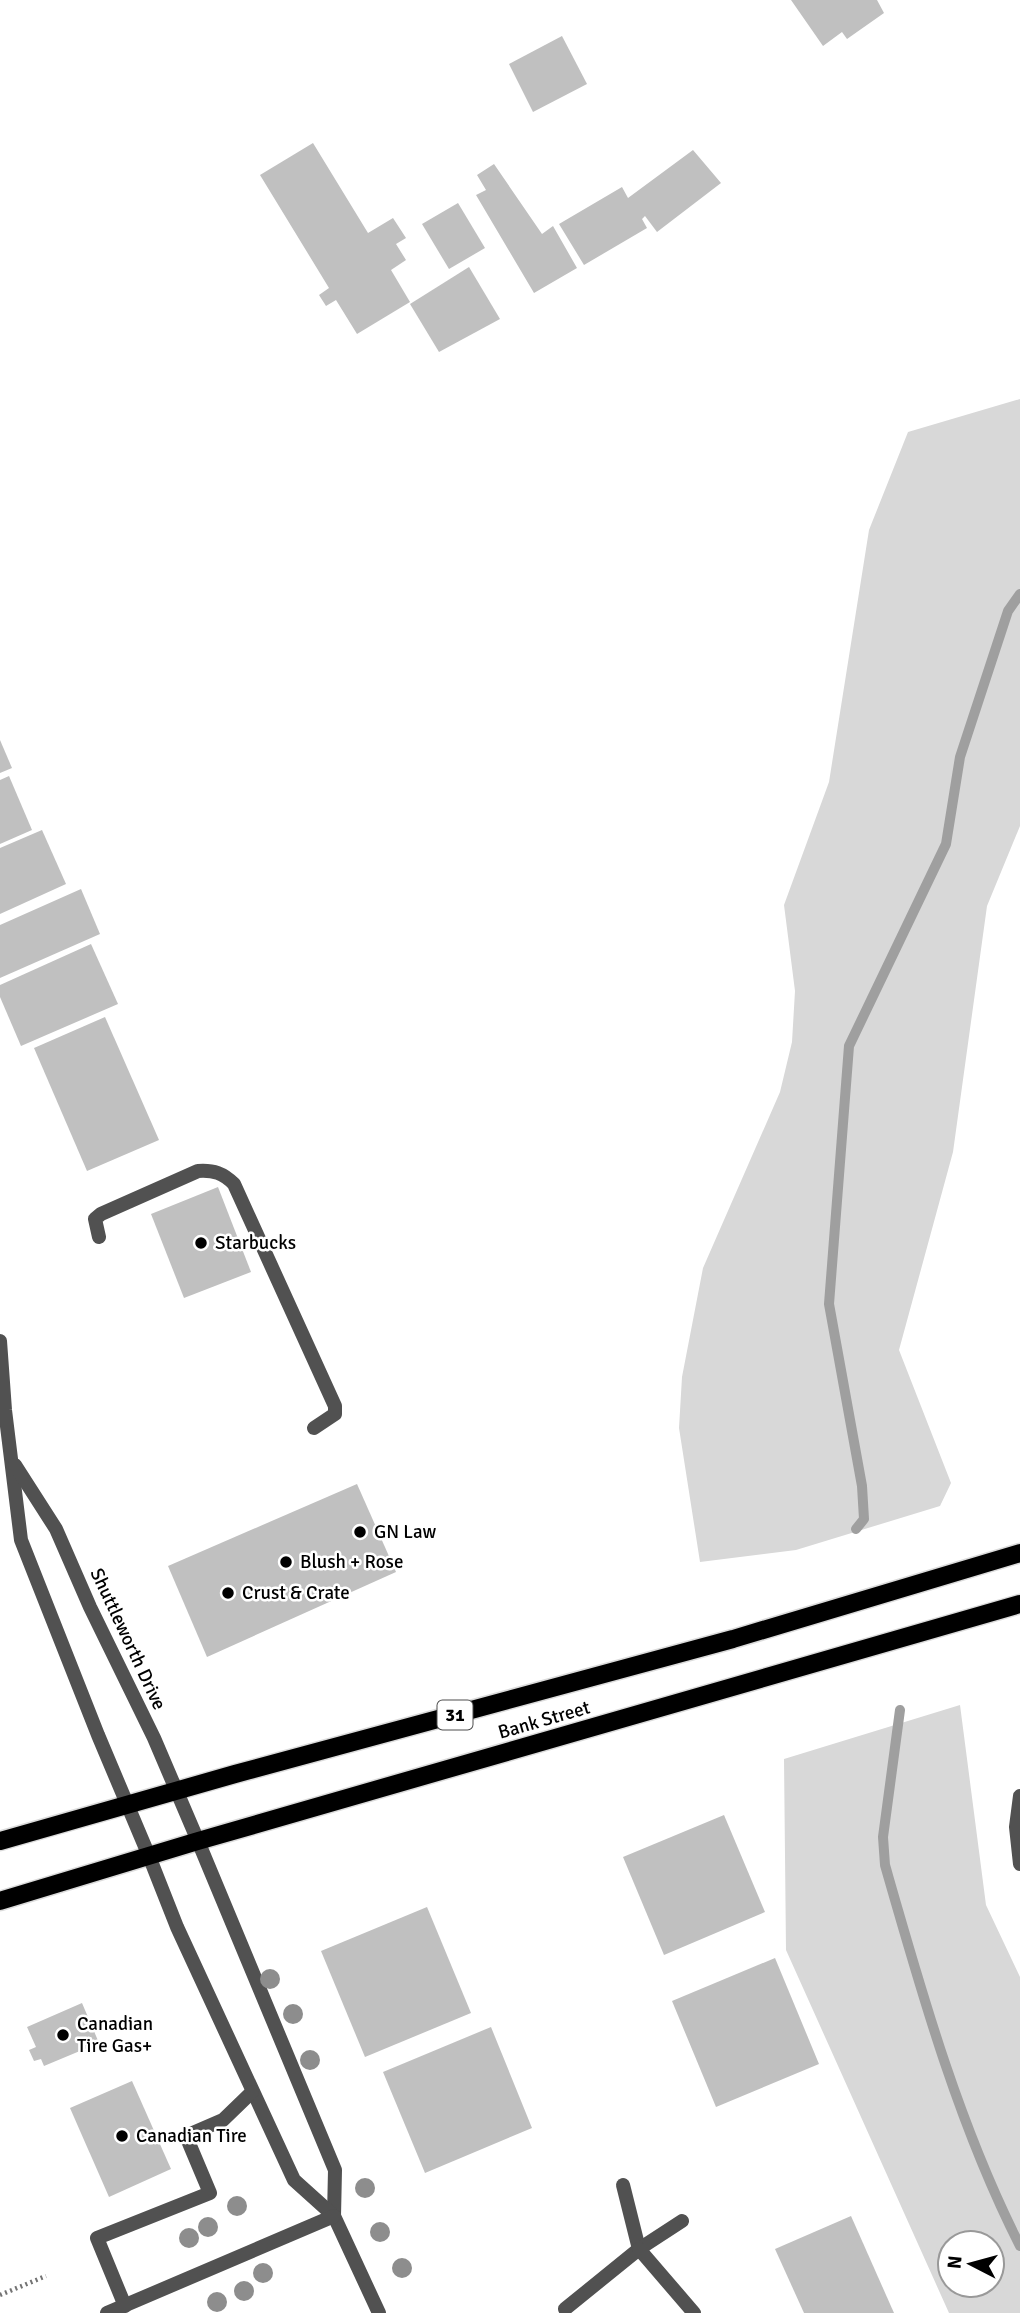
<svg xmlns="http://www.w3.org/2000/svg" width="1020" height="2313" viewBox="0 0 1020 2313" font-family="Signika,sans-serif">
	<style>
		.green { fill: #d8d8d8; fill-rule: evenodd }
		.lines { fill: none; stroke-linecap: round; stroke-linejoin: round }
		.stream { stroke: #9f9f9f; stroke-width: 10 }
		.building { fill: #c0c0c0 }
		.primary-casing { stroke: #dbdbdb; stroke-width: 21 }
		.path { stroke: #737373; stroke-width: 4.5; stroke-dasharray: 2 3.5; stroke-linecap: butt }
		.lane { stroke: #515151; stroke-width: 14 }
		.street { stroke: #515151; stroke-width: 14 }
		.primary { stroke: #000; stroke-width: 18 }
		.tree { fill: #8d8d8d }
		.poi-dot { fill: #000; stroke: #fff; stroke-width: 2.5 }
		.labels { text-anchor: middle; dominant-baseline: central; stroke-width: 5; stroke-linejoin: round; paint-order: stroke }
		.shield { fill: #fff; stroke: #4c4c4c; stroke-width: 2 }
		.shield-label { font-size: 18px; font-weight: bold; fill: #000 }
		.poi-label { font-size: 19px; fill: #000; stroke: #fff; text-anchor: start }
		.street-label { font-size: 19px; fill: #000; stroke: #fff }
	</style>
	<rect width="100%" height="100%" fill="#fff"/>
	<!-- green -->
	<g class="green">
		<path d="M 1020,399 L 1020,826 L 987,906 L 953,1152 L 899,1350 L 951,1483 L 940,1506 L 796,1550 L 700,1562 L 679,1428 L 682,1377 L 703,1268 L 780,1092 L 792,1042 L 795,991 L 784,905 L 829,782 L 869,530 L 908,432 Z"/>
		<path d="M 960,1705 L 986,1905 L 1020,1977 L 1020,2313 L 949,2313 L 786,1950 L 784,1759 ZM 992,2243 L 992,2285 L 950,2285 L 950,2243 Z"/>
	</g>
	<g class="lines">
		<!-- stream -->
		<g class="stream">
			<path d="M 856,1529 L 864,1519 L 862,1486 L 829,1304 L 849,1046 L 946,844 L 960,757 L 1008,611 L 1020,594"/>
			<path d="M 900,1710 L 883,1837 L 885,1865 C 922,1994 959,2126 1020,2246"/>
		</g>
	</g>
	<!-- building -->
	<g class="building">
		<path d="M 791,0 L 877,0 L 884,13 L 847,39 L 842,32 L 823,46 Z"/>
		<path d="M 562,36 L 587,84 L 533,112 L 509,64 Z"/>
		<path d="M 313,143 L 368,233 L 393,218 L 406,238 L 396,244 L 406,260 L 391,270 L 410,302 L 357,334 L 336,300 L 326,306 L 319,295 L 329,288 L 260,175 Z"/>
		<path d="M 693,150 L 721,183 L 657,232 L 645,216 L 642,219 L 647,228 L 584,265 L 559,224 L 622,187 L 628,198 Z"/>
		<path d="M 494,164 L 542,234 L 553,226 L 577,268 L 534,293 L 476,195 L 486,190 L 477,175 Z"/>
		<path d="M 458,203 L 485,248 L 449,269 L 422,224 Z"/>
		<path d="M 469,267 L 500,319 L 439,352 L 410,304 Z"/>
		<path d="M 0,740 L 12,768 L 0,773 Z"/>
		<path d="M 9,776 L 32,830 L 0,844 L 0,780 Z"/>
		<path d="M 42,830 L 66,884 L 0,914 L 0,848 Z"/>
		<path d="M 81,889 L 100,934 L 0,978 L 0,925 Z"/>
		<path d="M 91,944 L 118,1004 L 21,1046 L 0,997 L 0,985 Z"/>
		<path d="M 105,1017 L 159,1140 L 87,1171 L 34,1048 Z"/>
		<path d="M 218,1187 L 251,1272 L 184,1298 L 151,1214 Z"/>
		<path d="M 357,1484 L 396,1572 L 207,1657 L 168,1566 Z"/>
		<path d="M 724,1815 L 765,1912 L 664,1955 L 623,1857 Z"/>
		<path d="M 427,1907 L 471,2013 L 365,2057 L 321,1951 Z"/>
		<path d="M 775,1958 L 819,2064 L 716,2107 L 672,2001 Z"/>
		<path d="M 82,2003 L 99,2043 L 44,2066 L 41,2059 L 34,2061 L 29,2050 L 36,2047 L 27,2027 Z"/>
		<path d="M 491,2027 L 532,2128 L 425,2173 L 383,2072 Z"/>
		<path d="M 132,2081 L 171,2169 L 109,2197 L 70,2108 Z"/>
		<path d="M 851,2216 L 894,2313 L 804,2313 L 775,2249 Z"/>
	</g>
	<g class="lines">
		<defs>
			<g id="primary">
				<path d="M 0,1841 L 235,1774 L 733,1639 L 1020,1553"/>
				<path d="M 0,1901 L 198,1841 L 1020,1604"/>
			</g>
		</defs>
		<!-- primary casing -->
		<use href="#primary" class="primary-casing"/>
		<!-- path -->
		<path class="path" d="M 0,2295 L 46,2276"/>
		<!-- lane -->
		<g class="lane">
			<path d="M 99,1237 L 95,1219 L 101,1214 L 198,1171 C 214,1170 223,1173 234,1184 L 335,1406 L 335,1414 L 314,1428"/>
			<path d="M 198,1841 L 335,2170 L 334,2216"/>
			<path d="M 149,1856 L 177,1927 L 294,2180 L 334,2216 L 379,2313"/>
			<path d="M 623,2185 L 639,2249"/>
			<path d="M 125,2306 L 97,2238 L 210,2193 L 186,2136 L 223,2120 L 252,2092"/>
			<path d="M 565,2309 L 639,2249 L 682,2221"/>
			<path d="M 107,2313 L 334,2216"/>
		</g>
		<!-- street -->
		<g class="street">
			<path d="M 0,1341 L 5,1410 L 21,1540 L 98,1735 L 149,1856"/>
			<path d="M 15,1465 L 56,1529 L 90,1607 L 154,1738 L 198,1841"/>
			<path d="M 1020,1796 L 1016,1827 L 1020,1864"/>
			<path d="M 639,2249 L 694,2313"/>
		</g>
		<!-- primary -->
		<use href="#primary" class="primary"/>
	</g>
	<!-- trees -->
	<g class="tree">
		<circle cx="270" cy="1979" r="10"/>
		<circle cx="293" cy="2014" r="10"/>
		<circle cx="310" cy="2060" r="10"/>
		<circle cx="365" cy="2188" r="10"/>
		<circle cx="237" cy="2206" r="10"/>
		<circle cx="208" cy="2227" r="10"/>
		<circle cx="380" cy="2232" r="10"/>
		<circle cx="189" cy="2238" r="10"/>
		<circle cx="402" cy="2268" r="10"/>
		<circle cx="263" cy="2273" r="10"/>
		<circle cx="244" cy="2291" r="10"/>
		<circle cx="217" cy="2302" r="10"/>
	</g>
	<!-- markers -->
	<g class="poi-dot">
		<circle cx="201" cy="1243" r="7"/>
		<circle cx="360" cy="1532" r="7"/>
		<circle cx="286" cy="1562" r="7"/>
		<circle cx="228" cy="1593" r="7"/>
		<circle cx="63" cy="2035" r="7"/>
		<circle cx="122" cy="2136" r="7"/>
	</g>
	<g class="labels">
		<!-- shield labels -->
		<rect class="shield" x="437.5" y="1700.5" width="35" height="29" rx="5"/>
		<g class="shield-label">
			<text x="455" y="1715">31</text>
		</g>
		<!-- poi labels -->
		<g class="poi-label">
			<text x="215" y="1243">Starbucks</text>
			<text x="374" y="1532">GN Law</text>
			<text x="300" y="1562">Blush + Rose</text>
			<text x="242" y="1593">Crust &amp; Crate</text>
			<text x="77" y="2024">Canadian<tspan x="77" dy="22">Tire Gas+</tspan></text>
			<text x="136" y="2136">Canadian Tire</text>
		</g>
		<!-- street labels -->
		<g class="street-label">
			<text transform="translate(128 1639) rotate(65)">Shuttleworth Drive</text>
			<text transform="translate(544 1720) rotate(-16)">Bank Street</text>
		</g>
	</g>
	<!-- north arrow -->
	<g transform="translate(971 2264) rotate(276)"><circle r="33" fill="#ffffff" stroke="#999999" stroke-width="2"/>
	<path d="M0-5L12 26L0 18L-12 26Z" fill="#000000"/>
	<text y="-10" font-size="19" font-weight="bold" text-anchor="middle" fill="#000000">N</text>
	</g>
</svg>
